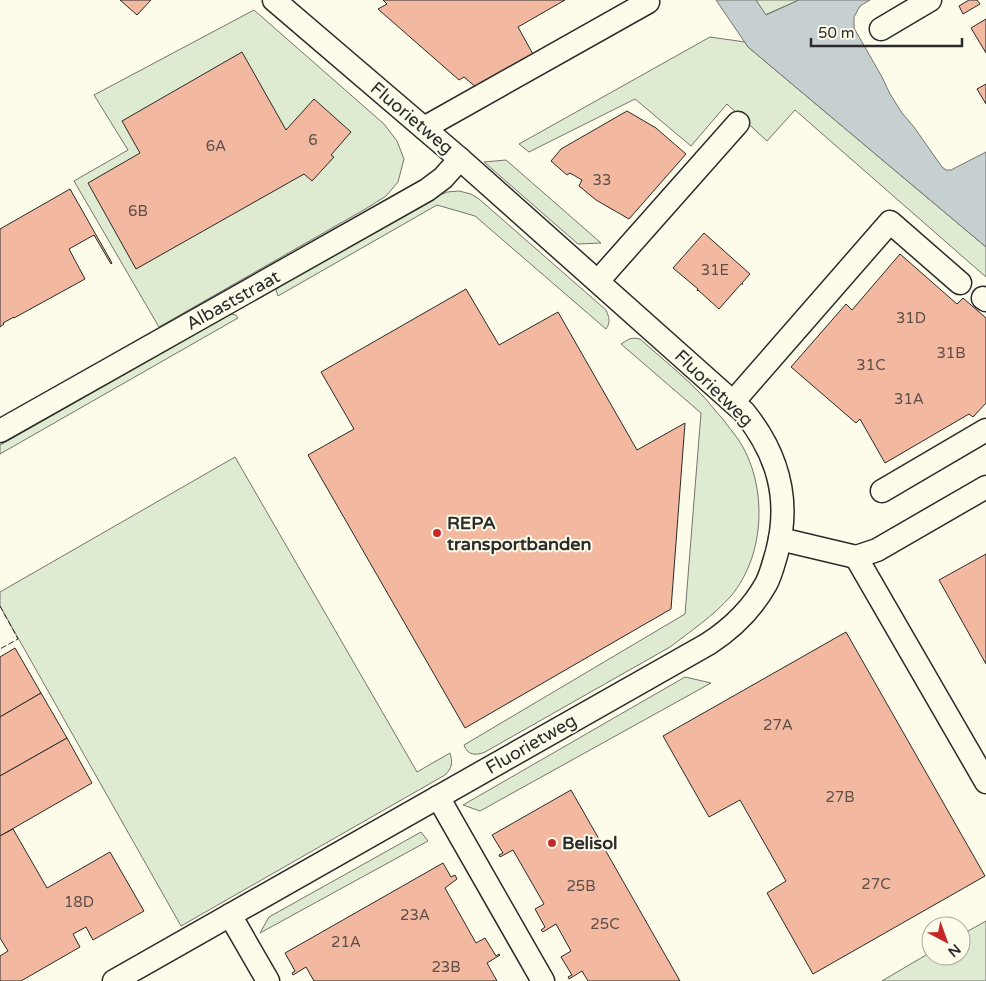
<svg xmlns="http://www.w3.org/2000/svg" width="986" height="981" viewBox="0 0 986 981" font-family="'Varela Round',sans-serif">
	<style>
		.green { fill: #deebd1; stroke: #74746e }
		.water { fill: #c7d0d0; stroke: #74746e }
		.building { fill: #f2b8a0; stroke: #2b2b2b }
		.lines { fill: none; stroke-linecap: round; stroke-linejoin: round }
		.minor-casing { stroke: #2b2b2b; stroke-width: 25 }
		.minor { stroke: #fdfbea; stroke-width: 22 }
		.fence { stroke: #2b2b2b; stroke-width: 1; stroke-dasharray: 6 2.5; stroke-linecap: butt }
		.poi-dot { fill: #c62828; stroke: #fdfbea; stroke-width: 2 }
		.labels { text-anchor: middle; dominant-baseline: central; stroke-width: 4; stroke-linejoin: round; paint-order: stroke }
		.number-label { font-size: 15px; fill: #5d4e48 }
		.street-label { font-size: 18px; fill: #2b2b2b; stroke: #fdfbea }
		.poi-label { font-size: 18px; font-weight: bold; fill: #2b2b2b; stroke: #fdfbea; text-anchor: start }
	</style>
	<rect width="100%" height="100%" fill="#fdfbea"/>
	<!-- green -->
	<g class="green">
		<path d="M 756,0 L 799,0 L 765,15 Z"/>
		<path d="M 254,10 L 384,124 L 397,141 L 404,159 L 398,182 L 386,196 L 367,208 L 159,327 L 74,181 L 128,150 L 94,95 Z"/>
		<path d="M 710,37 L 745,42 L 748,47 L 986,247 L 986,277 L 795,110 L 767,141 L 727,104 L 691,146 L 635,99 L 529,152 L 519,144 Z"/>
		<path d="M 506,160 L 601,243 L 578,244 L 484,162 Z"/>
		<path d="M 459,191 L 471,194 L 479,199 L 606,310 C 609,317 611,322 606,329 L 475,216 L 437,205 L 278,296 L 276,290 L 278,287 L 440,195 L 447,192 Z"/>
		<path d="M 231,314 L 236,315 L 238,318 L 0,454 L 0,445 Z"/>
		<path d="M 634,338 L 640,339 C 661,358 683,375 702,395 C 709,402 715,411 722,418 C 727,425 733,432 738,439 C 768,484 766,554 731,596 C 713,616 691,631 670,647 L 485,752 C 476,756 467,755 464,745 L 685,614 L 701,413 L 621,344 L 629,339 Z"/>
		<path d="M 235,457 L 417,772 L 450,753 C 453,763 452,768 445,775 L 181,926 L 0,606 L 0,592 Z"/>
		<path d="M 685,677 L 711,683 L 480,811 L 463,805 Z"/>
		<path d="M 421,832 L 428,841 L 260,933 L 269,917 Z"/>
		<path d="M 986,921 L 986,981 L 882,981 L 931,952 L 931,956 L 961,956 L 961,935 Z"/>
	</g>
	<!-- water -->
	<path class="water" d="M 716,0 L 756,0 L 766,15 L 799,0 L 870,0 L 860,6 L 854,17 L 854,28 L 882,77 L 890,94 L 902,113 L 914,127 L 942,167 L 946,170 L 951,170 L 986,152 L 986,247 L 748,47 Z"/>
	<!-- building -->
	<g class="building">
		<path d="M 120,0 L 151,0 L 137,15 Z"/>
		<path d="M 383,0 L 565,0 L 518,27 L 534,56 L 477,88 L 464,77 L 459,80 L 378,9 L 387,4 Z"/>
		<path d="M 969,0 L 977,0 L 980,4 L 963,14 L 959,6 Z"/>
		<path d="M 986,19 L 986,53 L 971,28 Z"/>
		<path d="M 242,52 L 286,130 L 314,99 L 351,132 L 331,155 L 334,157 L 312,181 L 304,174 L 136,269 L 88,183 L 140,153 L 122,121 Z"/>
		<path d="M 986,84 L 986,104 L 977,89 Z"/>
		<path d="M 627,111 L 656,128 L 686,154 L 629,219 L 596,200 L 579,186 L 582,180 L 570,173 L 567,175 L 551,161 L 561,149 Z"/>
		<path d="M 70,189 L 112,263 L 111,264 L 94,235 L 69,249 L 85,279 L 14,318 L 14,317 L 3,323 L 4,324 L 0,327 L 0,229 Z"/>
		<path d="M 704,233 L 750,274 L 742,283 L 743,284 L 741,284 L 719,309 L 698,290 L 697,291 L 698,289 L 673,268 Z"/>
		<path d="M 900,254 L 957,304 L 963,298 L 986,318 L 986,403 L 973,417 L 969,414 L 885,463 L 860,419 L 856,423 L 791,367 L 846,304 L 852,310 Z"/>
		<path d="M 466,289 L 499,345 L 558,312 L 637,450 L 685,423 L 671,609 L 465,728 L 308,455 L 354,429 L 321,372 Z"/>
		<path d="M 986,554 L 986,664 L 939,580 Z"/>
		<path d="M 846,632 L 985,876 L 813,974 L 767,893 L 786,881 L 740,800 L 709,817 L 663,736 Z"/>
		<path d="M 15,648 L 41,693 L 0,717 L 0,657 Z"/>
		<path d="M 41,693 L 67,738 L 0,776 L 0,717 Z"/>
		<path d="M 67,738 L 92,783 L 0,836 L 0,776 Z"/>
		<path d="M 571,790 L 680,981 L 588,981 L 582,971 L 569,979 L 568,977 L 572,975 L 561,957 L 571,951 L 556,924 L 543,932 L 541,930 L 545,927 L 535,909 L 544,904 L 513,850 L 500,857 L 499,855 L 503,853 L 492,835 Z"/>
		<path d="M 13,829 L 47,888 L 110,852 L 144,911 L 93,940 L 86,927 L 73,934 L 80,947 L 21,981 L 0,981 L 0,956 L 8,951 L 0,938 L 0,836 Z"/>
		<path d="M 443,863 L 451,877 L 455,875 L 457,879 L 445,888 L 476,943 L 485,938 L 496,956 L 499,954 L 500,955 L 487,963 L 497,981 L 314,981 L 306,967 L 293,975 L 292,973 L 295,971 L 285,953 Z"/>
	</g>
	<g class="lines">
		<defs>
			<g id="minor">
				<path d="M 881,29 L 930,0"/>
				<path d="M 424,128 L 648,2 L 645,0"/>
				<path d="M 598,281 L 738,123"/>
				<path d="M 983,298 L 986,300"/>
				<path d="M 733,402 L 890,222 L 960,283"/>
				<path d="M 0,431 L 427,190 L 443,178 L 460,159"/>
				<path d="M 882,491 L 986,430"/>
				<path d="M 780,539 L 856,557 L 877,550 L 986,487"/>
				<path d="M 856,557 L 986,782"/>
				<path d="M 438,797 L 543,981"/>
				<path d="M 230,915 L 268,981"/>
				<path d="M 114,981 L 708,644 C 731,629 752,609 766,584 C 771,575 774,562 777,552 C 791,499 778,454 744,412 L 460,159 L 274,0"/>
			</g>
		</defs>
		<!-- minor casing -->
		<use href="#minor" class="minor-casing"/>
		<!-- minor -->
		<use href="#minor" class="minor"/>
		<!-- fence -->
		<path class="fence" d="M 0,606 L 18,639 L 0,649"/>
	</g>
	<!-- markers -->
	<g class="poi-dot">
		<circle cx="437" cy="533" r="5"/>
		<circle cx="552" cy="843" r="5"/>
	</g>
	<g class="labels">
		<!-- number labels -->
		<g class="number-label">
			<text x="313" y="140">6</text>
			<text x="216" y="146">6A</text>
			<text x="602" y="180">33</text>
			<text x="138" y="211">6B</text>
			<text x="715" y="270">31E</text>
			<text x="911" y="318">31D</text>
			<text x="951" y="353">31B</text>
			<text x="871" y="365">31C</text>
			<text x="909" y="399">31A</text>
			<text x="778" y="725">27A</text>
			<text x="840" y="797">27B</text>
			<text x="876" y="884">27C</text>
			<text x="581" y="886">25B</text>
			<text x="79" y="902">18D</text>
			<text x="415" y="915">23A</text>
			<text x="605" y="924">25C</text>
			<text x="346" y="942">21A</text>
			<text x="446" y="967">23B</text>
		</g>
		<!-- street labels -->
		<g class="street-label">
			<text transform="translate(412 118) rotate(40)">Fluorietweg</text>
			<text transform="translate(233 300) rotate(-29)">Albaststraat</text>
			<text transform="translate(714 388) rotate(44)">Fluorietweg</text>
			<text transform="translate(531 744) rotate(-30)">Fluorietweg</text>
		</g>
		<!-- poi labels -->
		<g class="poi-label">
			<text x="447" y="523">REPA<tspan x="447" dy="21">transportbanden</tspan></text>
			<text x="562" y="843">Belisol</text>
		</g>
	</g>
	<!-- north arrow -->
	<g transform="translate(946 941) rotate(139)"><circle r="24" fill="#fdfbea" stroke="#a9a89e"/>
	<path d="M0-4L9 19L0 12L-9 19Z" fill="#c62828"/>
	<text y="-8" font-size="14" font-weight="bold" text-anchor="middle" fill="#2b2b2b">N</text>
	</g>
	<!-- scale -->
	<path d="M811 38v8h151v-8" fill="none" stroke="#2b2b2b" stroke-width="2.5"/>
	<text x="818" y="38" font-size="15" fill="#2b2b2b" stroke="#fdfbea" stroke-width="4" paint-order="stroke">50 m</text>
</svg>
